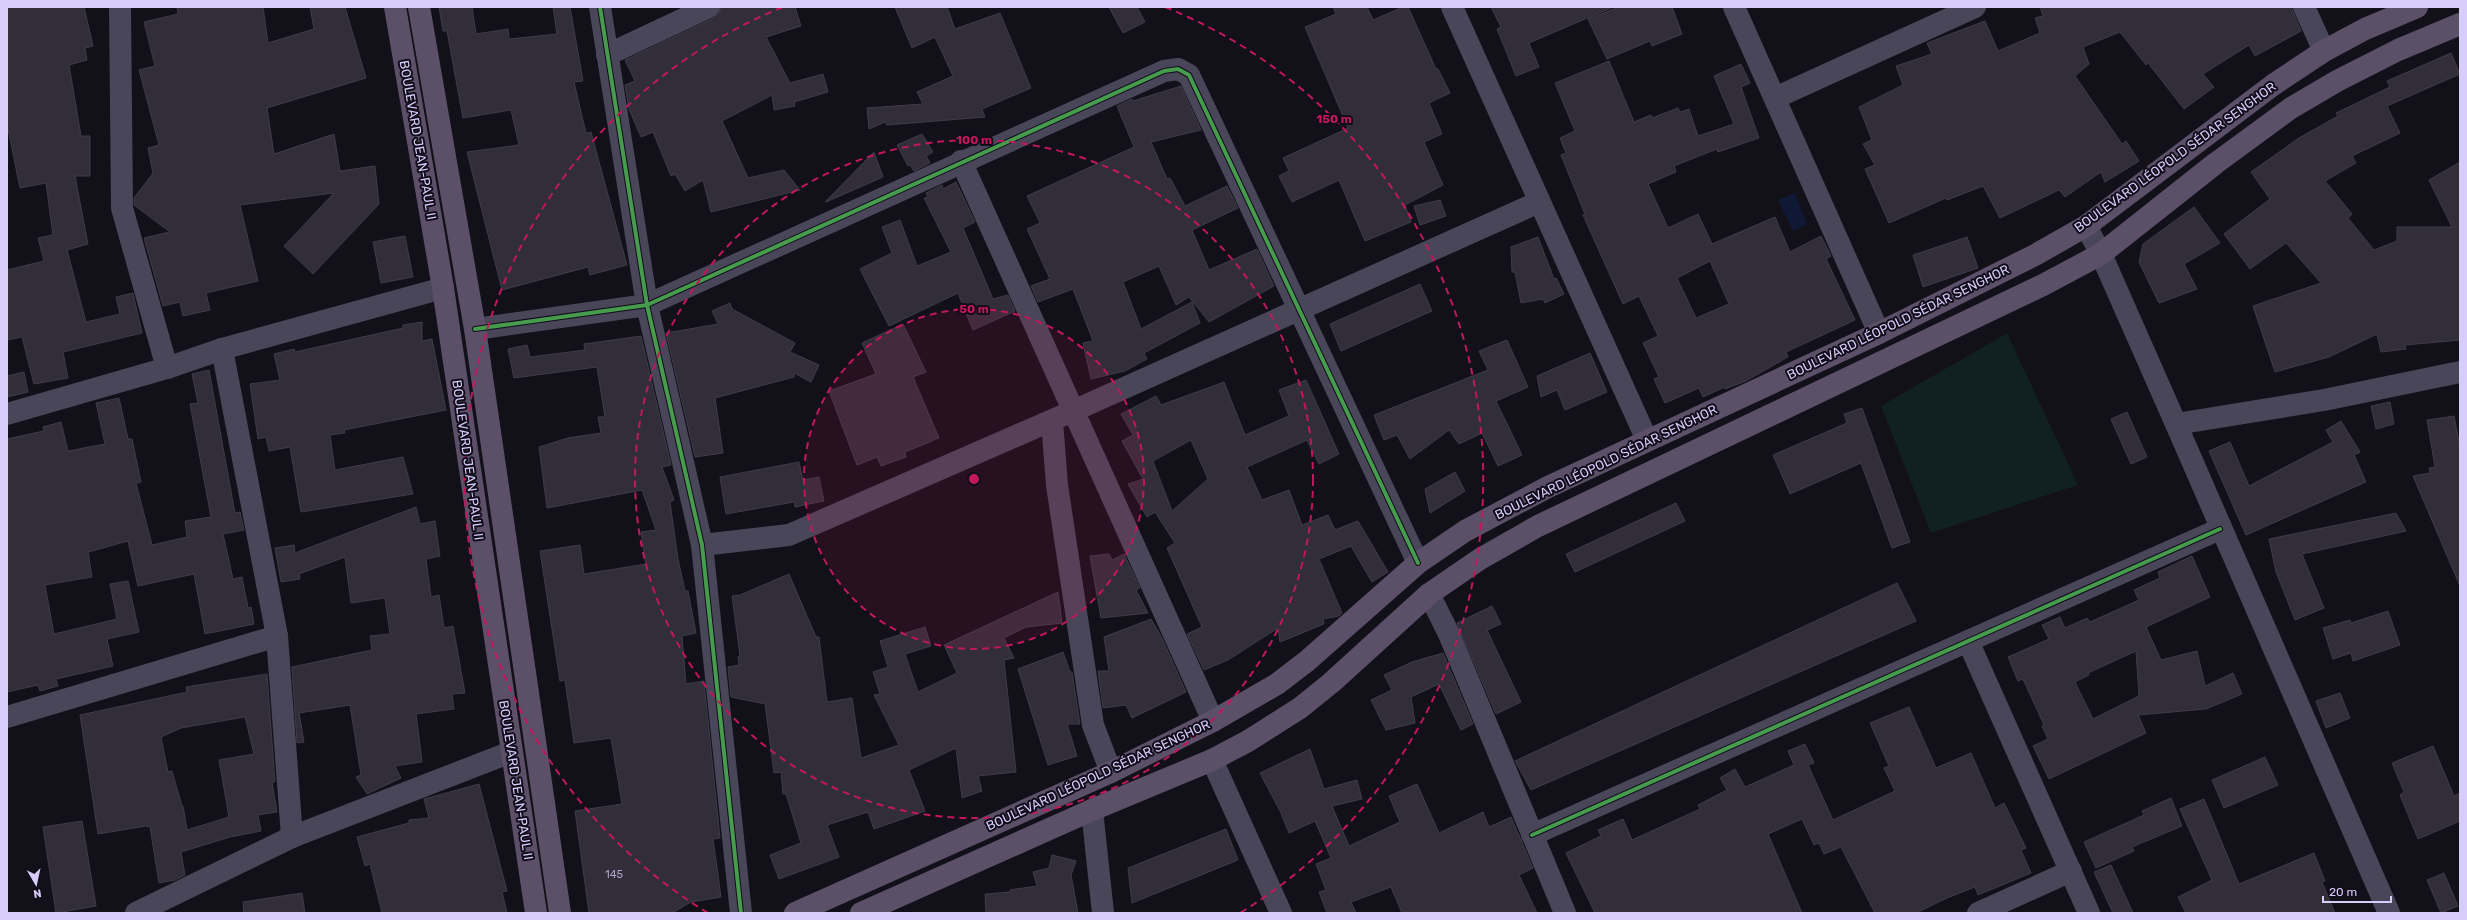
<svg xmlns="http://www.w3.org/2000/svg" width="2467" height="920" viewBox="0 0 2467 920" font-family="Rubik,sans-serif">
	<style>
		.green { fill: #112022 }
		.water { fill: #0f1935 }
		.building { fill: #312e3a; stroke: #403b4b; fill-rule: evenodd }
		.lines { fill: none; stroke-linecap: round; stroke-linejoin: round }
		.minor { stroke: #484658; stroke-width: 22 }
		.major { stroke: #5c5069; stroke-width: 22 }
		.cycleway-casing { stroke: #110d1b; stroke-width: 6 }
		.cycleway { stroke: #469c4c; stroke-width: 4 }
		.ring { fill: none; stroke: #c2185b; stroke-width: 2; stroke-dasharray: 7 5 }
		.labels { text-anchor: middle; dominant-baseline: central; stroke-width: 4; stroke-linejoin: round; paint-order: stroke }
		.number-label { font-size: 11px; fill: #aea5ca }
		.street-label { font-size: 13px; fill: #d7cdfa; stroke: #110d1b }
		.centre { fill: #c2185b; stroke: #110d1b; stroke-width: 2 }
		.ring-label { font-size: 12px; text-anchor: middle; font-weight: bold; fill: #c2185b; stroke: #110d1b; stroke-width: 4; stroke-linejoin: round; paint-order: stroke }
	</style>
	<rect width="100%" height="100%" fill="#121018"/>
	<!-- green -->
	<path class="green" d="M 2007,333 L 2078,485 L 1931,533 L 1881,406 Z"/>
	<!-- water -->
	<path class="water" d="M 1795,193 L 1807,224 L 1793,231 L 1778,200 Z"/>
	<!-- building -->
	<g class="building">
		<path d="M 7,7 L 84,7 L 93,46 L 85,48 L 87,60 L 69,65 L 81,136 L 90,136 L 90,176 L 75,176 L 88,244 L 67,250 L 86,322 L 120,314 L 116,297 L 133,293 L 142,333 L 63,352 L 68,378 L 34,384 L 22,337 L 7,340 L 7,270 L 44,261 L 38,238 L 53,235 L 46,183 L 20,188 L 7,124 Z"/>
		<path d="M 177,7 L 263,7 L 268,43 L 314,29 L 310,7 L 345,7 L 366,78 L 267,108 L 274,154 L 334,134 L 340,171 L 375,166 L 379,204 L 313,274 L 284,246 L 334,193 L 240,205 L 258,281 L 206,293 L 210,310 L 183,316 L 180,302 L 163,306 L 144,238 L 170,232 L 134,205 L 134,198 L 153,173 L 148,148 L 159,145 L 139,70 L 155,66 L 144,22 L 178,14 Z"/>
		<path d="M 439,7 L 472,7 L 476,34 L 508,29 L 509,39 L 557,34 L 553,7 L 570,7 L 583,81 L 574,82 L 586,133 L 591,132 L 627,265 L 590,275 L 588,267 L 502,290 L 467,152 L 519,145 L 511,110 L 463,118 L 447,31 L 443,31 Z"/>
		<path d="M 721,7 L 795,7 L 801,26 L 766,37 L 790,83 L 823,74 L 828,92 L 794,102 L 795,106 L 774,110 L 772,95 L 722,121 L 748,178 L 784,170 L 800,190 L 711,212 L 703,180 L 685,191 L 675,174 L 671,176 L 653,132 L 641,137 L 629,109 L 625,85 L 635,81 L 625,60 L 714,18 L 719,14 Z"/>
		<path d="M 895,7 L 947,7 L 955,29 L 1000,13 L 1031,88 L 982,109 L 985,117 L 887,125 L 885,122 L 869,129 L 867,108 L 923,104 L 917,92 L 953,76 L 935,37 L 912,48 Z"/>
		<path d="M 1109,7 L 1137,7 L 1145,22 L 1123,33 Z"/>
		<path d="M 1333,7 L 1367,7 L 1373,20 L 1403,7 L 1408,7 L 1436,69 L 1438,69 L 1450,93 L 1429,103 L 1442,134 L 1424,142 L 1443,185 L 1405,205 L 1411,222 L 1365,241 L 1339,180 L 1292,202 L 1279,176 L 1289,171 L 1283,158 L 1348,128 L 1305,27 L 1336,14 Z"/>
		<path d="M 1491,7 L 1613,7 L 1529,43 L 1539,67 L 1516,76 L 1497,29 L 1501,27 Z"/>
		<path d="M 1619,7 L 1672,7 L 1682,34 L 1652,46 L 1650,41 L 1607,59 L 1588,19 Z"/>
		<path d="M 2040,7 L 2291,7 L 2301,31 L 2255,56 L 2249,45 L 2203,74 L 2214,87 L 2184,109 L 2148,63 L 2146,65 L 2120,32 L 2083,47 L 2089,64 L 2075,76 L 2122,144 L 2126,141 L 2139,161 L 2105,182 L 2101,172 L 2065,197 L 2059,190 L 2000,218 L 1983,186 L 1947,200 L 1946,198 L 1889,223 L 1865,169 L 1875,165 L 1863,144 L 1872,140 L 1859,107 L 1903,85 L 1896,66 L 1932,54 L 1927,43 L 1985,21 L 1998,51 L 2040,33 L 2035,18 L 2043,16 Z"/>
		<path d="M 2451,53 L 2460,74 L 2387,106 L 2400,133 L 2352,156 L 2356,163 L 2325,181 L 2352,214 L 2348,218 L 2374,250 L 2397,241 L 2397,227 L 2452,227 L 2429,180 L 2460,162 L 2460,340 L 2405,345 L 2406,349 L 2381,352 L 2377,334 L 2329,357 L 2275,372 L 2253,306 L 2321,283 L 2286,243 L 2250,269 L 2224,234 L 2270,199 L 2251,172 L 2299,138 L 2338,116 L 2336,113 L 2390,87 L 2387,81 Z"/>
		<path d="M 1609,61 L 1634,122 L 1651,115 L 1652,118 L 1678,108 L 1680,112 L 1689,109 L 1698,136 L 1734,124 L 1714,76 L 1741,64 L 1750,83 L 1741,87 L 1759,138 L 1718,152 L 1717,149 L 1674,166 L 1676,172 L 1648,184 L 1668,228 L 1698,214 L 1712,244 L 1775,217 L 1790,252 L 1821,236 L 1831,256 L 1826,259 L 1855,320 L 1786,352 L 1788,357 L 1746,381 L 1725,389 L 1725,387 L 1703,397 L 1699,388 L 1665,403 L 1654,379 L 1659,377 L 1643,343 L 1658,336 L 1639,296 L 1623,304 L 1583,215 L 1585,214 L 1561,155 L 1566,153 L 1560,138 L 1575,131 L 1555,83 ZM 1710,261 L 1729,304 L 1696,318 L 1677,278 Z"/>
		<path d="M 1181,86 L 1201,130 L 1151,142 L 1167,179 L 1170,178 L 1185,206 L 1227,186 L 1238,208 L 1192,230 L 1209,270 L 1257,249 L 1274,286 L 1209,322 L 1189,297 L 1176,305 L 1159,266 L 1123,282 L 1141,329 L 1192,302 L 1200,323 L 1144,353 L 1147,359 L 1125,371 L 1091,379 L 1083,343 L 1093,341 L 1073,289 L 1038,302 L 1031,286 L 1050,279 L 1027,229 L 1040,223 L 1027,196 L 1134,147 L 1117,106 L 1132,99 L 1133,101 Z"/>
		<path d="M 922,134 L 933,152 L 926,156 L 930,163 L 914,171 L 910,165 L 908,166 L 897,145 Z"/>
		<path d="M 874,152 L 883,177 L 826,202 L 826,201 Z"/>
		<path d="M 956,182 L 975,222 L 963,228 L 993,299 L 1008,295 L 1015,311 L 973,330 L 958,293 L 889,326 L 860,269 L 892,253 L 882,227 L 900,220 L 917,266 L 951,252 L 924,198 L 928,197 L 926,193 L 942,185 L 943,189 Z"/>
		<path d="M 1440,200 L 1446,216 L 1420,225 L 1414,206 Z"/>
		<path d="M 2194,207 L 2220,243 L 2184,264 L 2197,289 L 2159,303 L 2139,262 L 2143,244 Z"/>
		<path d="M 405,236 L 413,277 L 381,283 L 373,242 Z"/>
		<path d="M 1538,237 L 1554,279 L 1556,278 L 1564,294 L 1545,303 L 1543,299 L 1521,303 L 1515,272 L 1512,272 L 1511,247 Z"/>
		<path d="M 1967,237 L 1978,268 L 1923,287 L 1913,255 Z"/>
		<path d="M 1420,284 L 1432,311 L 1341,351 L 1330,324 Z"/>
		<path d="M 730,303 L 732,309 L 795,343 L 790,352 L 819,365 L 811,382 L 794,373 L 794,377 L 715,398 L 723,453 L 695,457 L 666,333 L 718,324 L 712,311 Z"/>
		<path d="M 422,322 L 422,341 L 432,339 L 446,410 L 344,430 L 345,433 L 330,435 L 335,470 L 403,457 L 413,494 L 301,512 L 290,447 L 269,451 L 266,437 L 258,439 L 250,384 L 280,380 L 274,354 L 294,349 L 295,352 L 403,328 L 403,325 Z"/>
		<path d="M 903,324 L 926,372 L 913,377 L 939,438 L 905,452 L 906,457 L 881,466 L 877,457 L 857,465 L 829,391 L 876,374 L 862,343 Z"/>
		<path d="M 641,336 L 671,465 L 662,467 L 674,500 L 670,502 L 678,559 L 685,591 L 688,591 L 696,633 L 682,636 L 686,684 L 704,681 L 720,838 L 713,839 L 721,897 L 691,902 L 672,913 L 589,913 L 575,811 L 622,804 L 611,738 L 574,743 L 565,680 L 560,681 L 540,551 L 580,545 L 584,574 L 646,564 L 641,532 L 656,530 L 642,490 L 547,508 L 539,447 L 568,438 L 601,433 L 598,417 L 605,417 L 597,367 L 514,378 L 508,349 L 527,345 L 530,357 L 585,350 L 584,344 Z"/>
		<path d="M 1507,340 L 1528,387 L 1496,401 L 1522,455 L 1498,466 L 1482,433 L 1459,444 L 1449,430 L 1410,459 L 1397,435 L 1384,440 L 1374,415 L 1488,370 L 1479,351 Z"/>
		<path d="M 1590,353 L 1607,392 L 1565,410 L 1557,390 L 1541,397 L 1537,376 Z"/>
		<path d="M 209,370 L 235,513 L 240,512 L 244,530 L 223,534 L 233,579 L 242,577 L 248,608 L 251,607 L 254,624 L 205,634 L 194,574 L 138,586 L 128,541 L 88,552 L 92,577 L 45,585 L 54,634 L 117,619 L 110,584 L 128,581 L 139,632 L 107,639 L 113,666 L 56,679 L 58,686 L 40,691 L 38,685 L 7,692 L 7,439 L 44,431 L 43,427 L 61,422 L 68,451 L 105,444 L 96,403 L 119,398 L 128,439 L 132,439 L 141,482 L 136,483 L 152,545 L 187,537 L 185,521 L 211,517 L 190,404 L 198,403 L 192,374 Z"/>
		<path d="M 24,372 L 28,392 L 7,397 L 7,376 Z"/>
		<path d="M 1306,380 L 1339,454 L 1319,464 L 1307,440 L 1247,467 L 1262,500 L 1289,490 L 1302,525 L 1328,515 L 1335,530 L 1358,521 L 1388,572 L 1372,582 L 1351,546 L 1319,559 L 1342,613 L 1339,616 L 1323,619 L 1324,624 L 1280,642 L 1278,628 L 1228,660 L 1204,670 L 1187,634 L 1202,627 L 1167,548 L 1175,543 L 1155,512 L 1147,517 L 1128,484 L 1143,479 L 1122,441 L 1133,435 L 1121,414 L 1156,396 L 1161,405 L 1224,382 L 1245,435 L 1289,416 L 1279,390 ZM 1191,440 L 1208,479 L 1172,511 L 1153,461 Z"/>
		<path d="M 2390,402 L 2394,424 L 2376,429 L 2371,406 Z"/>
		<path d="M 1862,408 L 1910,542 L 1892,548 L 1861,463 L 1790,494 L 1773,455 L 1847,423 L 1844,414 Z"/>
		<path d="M 2127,412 L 2147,457 L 2131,464 L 2111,419 Z"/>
		<path d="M 2454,416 L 2460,447 L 2460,586 L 2413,476 L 2430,473 L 2429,468 L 2435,467 L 2427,420 Z"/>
		<path d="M 2341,421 L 2360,452 L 2354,455 L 2366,482 L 2246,535 L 2209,451 L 2230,442 L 2249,486 L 2333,442 L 2326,430 Z"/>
		<path d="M 799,462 L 803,480 L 819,477 L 824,501 L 795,507 L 794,502 L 726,514 L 720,477 Z"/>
		<path d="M 1455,472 L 1465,491 L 1430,513 L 1425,489 Z"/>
		<path d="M 1676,503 L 1685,521 L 1575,572 L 1566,554 Z"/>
		<path d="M 416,507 L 420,524 L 435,521 L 440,556 L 426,559 L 431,597 L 439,595 L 444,628 L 453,626 L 465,693 L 452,694 L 454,709 L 416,714 L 422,762 L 395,766 L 401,778 L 367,794 L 356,777 L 361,775 L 350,705 L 299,713 L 304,742 L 297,743 L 292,667 L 372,650 L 370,636 L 390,634 L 385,598 L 351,603 L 345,557 L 299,574 L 300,579 L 281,582 L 275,548 L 294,545 L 295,553 Z"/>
		<path d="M 2396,513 L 2406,531 L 2302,554 L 2324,608 L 2295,620 L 2276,572 L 2269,539 Z"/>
		<path d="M 1109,554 L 1112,560 L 1124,554 L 1140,588 L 1136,590 L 1148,613 L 1101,618 L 1090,556 Z"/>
		<path d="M 2192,556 L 2210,597 L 2146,627 L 2161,660 L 2197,651 L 2205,686 L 2233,673 L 2242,694 L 2206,709 L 2138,715 L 2146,733 L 2049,779 L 2033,746 L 2048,739 L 2042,726 L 2044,725 L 2023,679 L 2018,681 L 2008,657 L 2049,639 L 2042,625 L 2060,617 L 2065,628 L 2087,618 L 2090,622 L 2139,600 L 2134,590 L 2160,578 L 2158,572 ZM 2136,651 L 2139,696 L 2093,719 L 2075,682 L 2089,675 L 2088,673 Z"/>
		<path d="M 789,574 L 816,637 L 819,637 L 827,702 L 852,698 L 861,758 L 899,745 L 874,695 L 880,694 L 873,672 L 888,667 L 880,641 L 925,627 L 931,646 L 905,654 L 918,692 L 957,673 L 944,645 L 1058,592 L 1062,623 L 1026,627 L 1004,638 L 1014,658 L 1004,660 L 1016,772 L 978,776 L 982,791 L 962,798 L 956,748 L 909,770 L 925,811 L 874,829 L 868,812 L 827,825 L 839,857 L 779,879 L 770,855 L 801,843 L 786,794 L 783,794 L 781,772 L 774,773 L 765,704 L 731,697 L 728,667 L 739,665 L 738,657 L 740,655 L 732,596 L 740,595 Z"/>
		<path d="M 1897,583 L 1916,621 L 1531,790 L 1515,761 Z"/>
		<path d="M 1492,606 L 1501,624 L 1487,630 L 1521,702 L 1496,714 L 1457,623 Z"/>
		<path d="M 2388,611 L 2400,645 L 2353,661 L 2351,653 L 2333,659 L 2323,628 L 2350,620 L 2351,623 Z"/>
		<path d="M 1151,619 L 1162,638 L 1186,692 L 1132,718 L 1126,705 L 1103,708 L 1098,671 L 1109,671 L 1104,637 Z"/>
		<path d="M 1063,652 L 1070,672 L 1072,672 L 1080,724 L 1067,724 L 1077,756 L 1048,765 L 1018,669 Z"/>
		<path d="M 1443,653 L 1473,724 L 1461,730 L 1439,684 L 1411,697 L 1415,723 L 1386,730 L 1371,700 L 1392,690 L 1384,675 L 1412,662 Z"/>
		<path d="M 267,674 L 275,782 L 272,782 L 277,812 L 258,815 L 261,831 L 230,837 L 181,852 L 185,875 L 175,880 L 159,883 L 150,827 L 146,826 L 98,834 L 80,715 L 187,692 L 186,687 ZM 245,717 L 254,754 L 219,760 L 229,817 L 187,830 L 183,806 L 182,806 L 172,771 L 168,772 L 161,737 L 181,728 Z"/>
		<path d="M 2340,693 L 2350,718 L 2326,728 L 2316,701 Z"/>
		<path d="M 1909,707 L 1936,768 L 1971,753 L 1995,808 L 2004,803 L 2026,848 L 2021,850 L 2031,873 L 1978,895 L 1975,887 L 1947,898 L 1916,913 L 1875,913 L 1841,847 L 1824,854 L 1819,843 L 1814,845 L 1802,819 L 1768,834 L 1802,913 L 1595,913 L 1566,853 L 1601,836 L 1598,830 L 1623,819 L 1632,840 L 1700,809 L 1698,805 L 1727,790 L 1720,778 L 1735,769 L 1745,787 L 1794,765 L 1788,751 L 1805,744 L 1814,763 L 1808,765 L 1833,820 L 1895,791 L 1884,768 L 1889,766 L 1870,723 Z"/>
		<path d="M 2433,746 L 2454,796 L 2460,793 L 2460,821 L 2418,839 L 2400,795 L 2404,792 L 2392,763 Z"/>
		<path d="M 1310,749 L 1324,789 L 1357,780 L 1362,799 L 1332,806 L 1349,846 L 1400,822 L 1389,796 L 1417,784 L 1439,833 L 1483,812 L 1489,827 L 1511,817 L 1533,868 L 1519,875 L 1537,913 L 1402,913 L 1391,887 L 1351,902 L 1356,913 L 1327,913 L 1319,892 L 1326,890 L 1316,864 L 1331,858 L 1315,821 L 1289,833 L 1281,813 L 1260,773 Z"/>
		<path d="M 2265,757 L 2278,785 L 2224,808 L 2212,780 Z"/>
		<path d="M 479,784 L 507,891 L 502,892 L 507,913 L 382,913 L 370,864 L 365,866 L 357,837 L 409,823 L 409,820 L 429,818 L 424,799 Z"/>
		<path d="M 2171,798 L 2182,826 L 2132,847 L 2134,851 L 2096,868 L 2084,842 L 2144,815 L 2142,811 Z"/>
		<path d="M 2204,799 L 2239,884 L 2314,853 L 2325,881 L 2322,882 L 2335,913 L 2186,913 L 2178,897 L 2212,880 L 2180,809 Z"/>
		<path d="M 82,821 L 96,906 L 56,913 L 43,827 Z"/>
		<path d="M 1226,829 L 1238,860 L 1132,903 L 1128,868 Z"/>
		<path d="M 1052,855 L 1076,861 L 1071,875 L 1078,913 L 986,913 L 985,894 L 1010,892 L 1010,890 L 1037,886 L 1033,872 L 1049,868 Z"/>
		<path d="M 2111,865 L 2133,913 L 2113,913 L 2094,872 Z"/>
		<path d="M 2444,873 L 2458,906 L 2441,913 L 2427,880 Z"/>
		<path d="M 302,893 L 305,913 L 244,913 L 243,902 Z"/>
	</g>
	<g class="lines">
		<!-- minor -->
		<g class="minor">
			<path d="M 120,7 L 122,208 L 167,368"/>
			<path d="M 600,7 L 647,305 L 702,545 L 741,913"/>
			<path d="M 1452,7 L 1647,440"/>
			<path d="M 1734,7 L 1879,333"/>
			<path d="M 2304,7 L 2324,51"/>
			<path d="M 607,55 L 709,7"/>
			<path d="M 1775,98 L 1975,7"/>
			<path d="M 961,161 L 1213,721"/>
			<path d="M 2086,226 L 2101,254 L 2176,424 L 2389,913"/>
			<path d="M 475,329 L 647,305 L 1164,71 L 1178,69 L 1189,75 L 1418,563"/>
			<path d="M 222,349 L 277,636 L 292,837"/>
			<path d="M 7,414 L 167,368 L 222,349 L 443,288"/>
			<path d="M 1052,421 L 1057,485 L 1093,725 L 1111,772"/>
			<path d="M 2176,424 L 2324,400 L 2460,372"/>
			<path d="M 702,545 L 789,535 L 1073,411 L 1539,202"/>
			<path d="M 1429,594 L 1449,634 L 1565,913"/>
			<path d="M 1968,641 L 2089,913"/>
			<path d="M 7,717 L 277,636"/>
			<path d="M 1212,760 L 1281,913"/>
			<path d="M 1092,810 L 1103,913"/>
			<path d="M 1532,835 L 2220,529"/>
			<path d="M 136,913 L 292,837 L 511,752"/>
			<path d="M 1978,913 L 2071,871"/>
		</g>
		<!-- major -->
		<g class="major">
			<path d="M 395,7 L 443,288 L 536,913"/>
			<path d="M 419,7 L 475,329 L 560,913"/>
			<path d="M 795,913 L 1111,772 L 1213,721 L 1277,684 L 1307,661 L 1418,563 L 1465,531 L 1548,487 L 1879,333 L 2035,255 L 2086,226 L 2273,85 L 2324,51 L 2365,29 L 2417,7"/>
			<path d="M 861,913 L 1092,810 L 1212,760 L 1248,741 L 1300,708 L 1331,683 L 1429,594 L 1480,559 L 1538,526 L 2043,285 L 2101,254 L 2216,163 L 2291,108 L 2337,81 L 2398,50 L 2460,24"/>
		</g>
		<defs>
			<g id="cycleway">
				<path d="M 600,7 L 647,305 L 702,545 L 741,913"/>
				<path d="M 475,329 L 647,305 L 1164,71 L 1178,69 L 1189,75 L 1418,563"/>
				<path d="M 1532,835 L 2220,529"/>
			</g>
		</defs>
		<!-- cycleway casing -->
		<use href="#cycleway" class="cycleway-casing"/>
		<!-- cycleway -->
		<use href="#cycleway" class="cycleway"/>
	</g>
	<!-- distance rings -->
	<circle cx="974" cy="479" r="170" fill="#c2185b" fill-opacity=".12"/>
	<g class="ring">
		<circle cx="974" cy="479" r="170"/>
		<circle cx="974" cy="479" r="339"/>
		<path d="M708 913A509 509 0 0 1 783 7M1165 7A509 509 0 0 1 1240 913"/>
	</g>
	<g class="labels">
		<!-- number labels -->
		<g class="number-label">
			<text x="614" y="874">145</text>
		</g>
		<!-- street labels -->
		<g class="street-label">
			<text transform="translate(418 140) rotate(80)">BOULEVARD JEAN-PAUL II</text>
			<text transform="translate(2175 157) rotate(-36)">BOULEVARD LÉOPOLD SÉDAR SENGHOR</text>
			<text transform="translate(1898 322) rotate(-26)">BOULEVARD LÉOPOLD SÉDAR SENGHOR</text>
			<text transform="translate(468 460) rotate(82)">BOULEVARD JEAN-PAUL II</text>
			<text transform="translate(1606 462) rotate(-26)">BOULEVARD LÉOPOLD SÉDAR SENGHOR</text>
			<text transform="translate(1098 775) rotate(-25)">BOULEVARD LÉOPOLD SÉDAR SENGHOR</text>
			<text transform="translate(516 780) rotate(81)">BOULEVARD JEAN-PAUL II</text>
		</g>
	</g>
	<circle cx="974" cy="479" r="6" class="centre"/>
	<g class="ring-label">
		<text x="1334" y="123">150 m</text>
		<text x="974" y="144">100 m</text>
		<text x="974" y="313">50 m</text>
	</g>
	<!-- border -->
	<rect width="2467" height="920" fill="none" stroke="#d7cdfa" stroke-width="16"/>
	<!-- north arrow -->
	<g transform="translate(36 884) rotate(171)" stroke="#110d1b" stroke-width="3" paint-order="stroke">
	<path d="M0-3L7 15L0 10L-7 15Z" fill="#d7cdfa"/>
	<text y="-6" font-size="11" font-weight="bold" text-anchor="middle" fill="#d7cdfa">N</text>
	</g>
	<!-- scale -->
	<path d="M2323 896v6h68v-6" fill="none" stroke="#d7cdfa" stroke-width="2"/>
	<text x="2329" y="896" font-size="12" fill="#d7cdfa" stroke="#110d1b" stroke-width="3" paint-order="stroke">20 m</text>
</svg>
